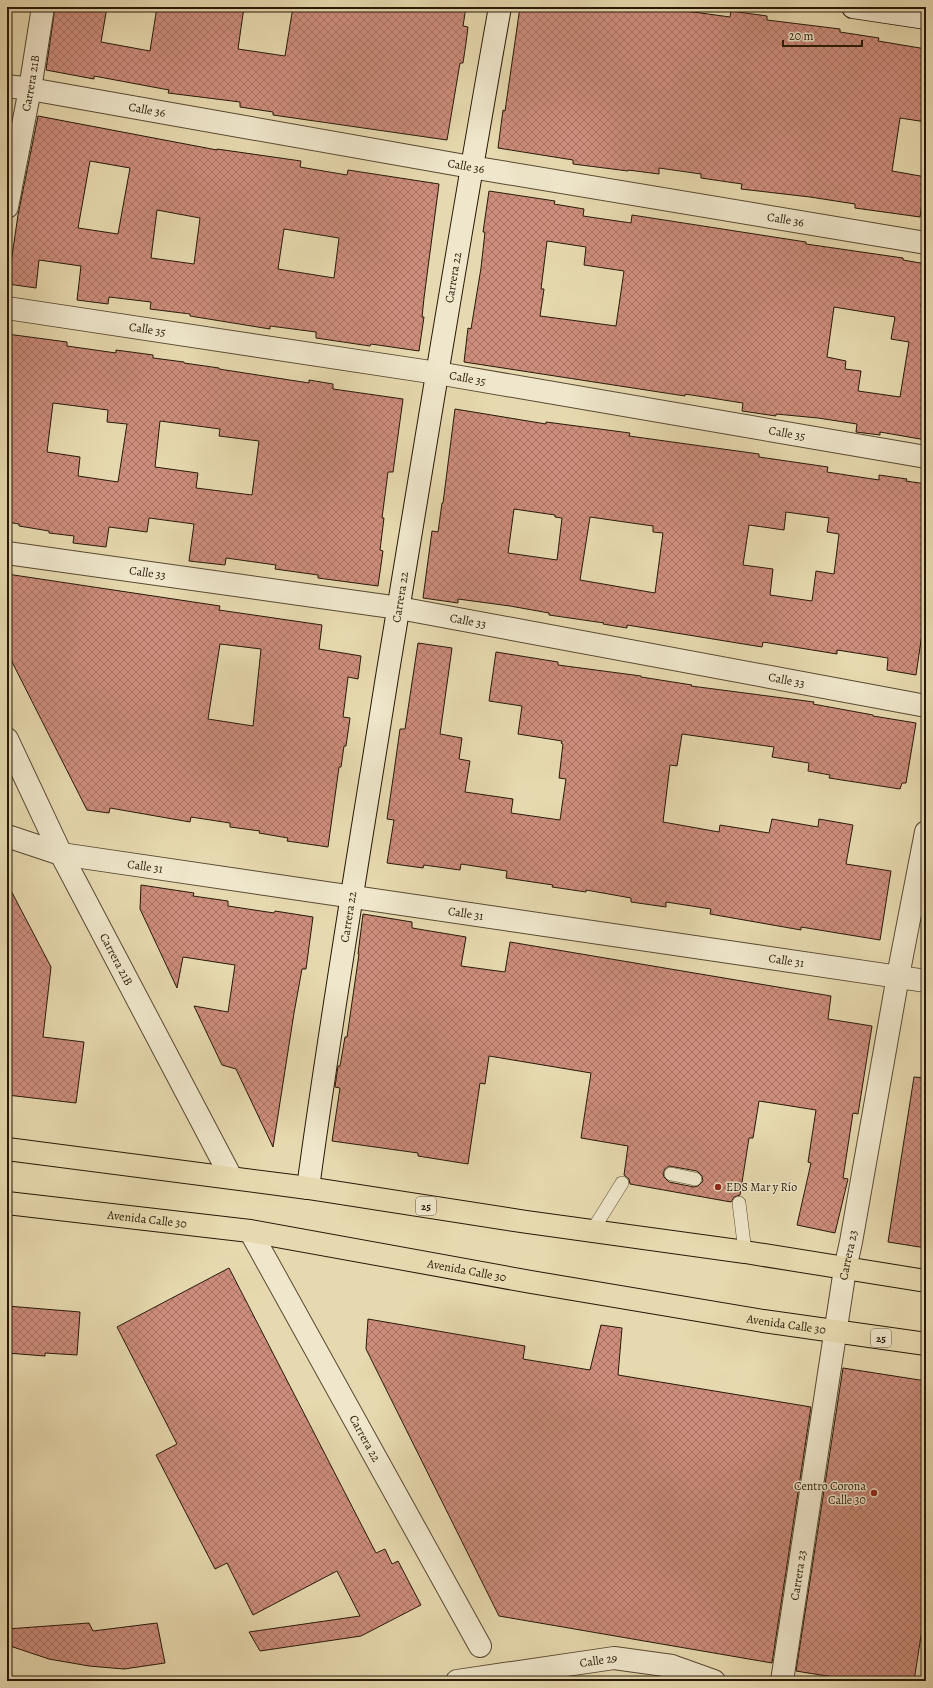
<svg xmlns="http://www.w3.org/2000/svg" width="933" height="1688" viewBox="0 0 933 1688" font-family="Alegreya,serif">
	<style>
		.building { fill: url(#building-cross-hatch); stroke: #271909; fill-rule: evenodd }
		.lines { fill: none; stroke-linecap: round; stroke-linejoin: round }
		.lane-casing { stroke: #574932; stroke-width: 14 }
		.street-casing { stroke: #574932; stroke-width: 24 }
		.secondary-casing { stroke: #271909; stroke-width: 24 }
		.highway-casing { stroke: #271909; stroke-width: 24 }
		.lane { stroke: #efe6cb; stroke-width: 13 }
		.street { stroke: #efe6cb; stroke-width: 22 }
		.secondary { stroke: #efe6cb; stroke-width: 22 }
		.highway { stroke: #e7d9af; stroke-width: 22 }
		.poi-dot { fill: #8f2418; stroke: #efe6cb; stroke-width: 1.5 }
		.labels { text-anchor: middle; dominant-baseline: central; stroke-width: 3; stroke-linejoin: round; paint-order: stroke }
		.shield { fill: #efe6cb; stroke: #635643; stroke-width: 1 }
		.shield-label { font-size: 11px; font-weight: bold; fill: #271909 }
		.street-label { font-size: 12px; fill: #271909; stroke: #efe6cb }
		.poi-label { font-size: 12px; fill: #271909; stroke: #efe6cb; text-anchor: start }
	</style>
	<defs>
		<pattern id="building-cross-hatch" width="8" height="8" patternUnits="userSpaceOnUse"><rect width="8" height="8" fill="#cd8d7c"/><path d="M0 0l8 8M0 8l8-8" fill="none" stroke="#a67264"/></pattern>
	</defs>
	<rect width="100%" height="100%" fill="#e7d9af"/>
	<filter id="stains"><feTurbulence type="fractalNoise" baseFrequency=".005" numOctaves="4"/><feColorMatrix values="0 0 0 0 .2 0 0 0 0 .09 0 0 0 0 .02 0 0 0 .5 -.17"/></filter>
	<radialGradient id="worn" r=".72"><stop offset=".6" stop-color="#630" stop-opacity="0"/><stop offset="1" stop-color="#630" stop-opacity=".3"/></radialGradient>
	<!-- building -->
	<g class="building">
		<path d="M 55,7 L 107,7 L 101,42 L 150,51 L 157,7 L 244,7 L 238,49 L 285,56 L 293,7 L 466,7 L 463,26 L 468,27 L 466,43 L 463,63 L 460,63 L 447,140 L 273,115 L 273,112 L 240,107 L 240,102 L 168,93 L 169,90 L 94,76 L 94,79 L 46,70 Z"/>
		<path d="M 520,7 L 687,7 L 686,11 L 730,17 L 731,11 L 767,16 L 767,20 L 840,29 L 840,32 L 879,38 L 878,41 L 926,49 L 926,122 L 900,118 L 892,171 L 926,177 L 920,217 L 855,208 L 855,204 L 810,197 L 741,189 L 742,184 L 701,178 L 701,174 L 659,168 L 659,174 L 628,170 L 628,171 L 573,164 L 573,160 L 498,148 L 503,110 L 505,111 Z"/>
		<path d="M 38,116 L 217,150 L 217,149 L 301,161 L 300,167 L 347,175 L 348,170 L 439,184 L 424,298 L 422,317 L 424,317 L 419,351 L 371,344 L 370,346 L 316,338 L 316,332 L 270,326 L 270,329 L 190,316 L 190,314 L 150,309 L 151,302 L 109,297 L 108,304 L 77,300 L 81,266 L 39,260 L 36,288 L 8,284 L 18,215 ZM 90,161 L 130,168 L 118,234 L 78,228 ZM 157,210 L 200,218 L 194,264 L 151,258 ZM 284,229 L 339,238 L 334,278 L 278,269 Z"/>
		<path d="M 489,191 L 555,201 L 554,204 L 584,209 L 583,216 L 631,223 L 632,215 L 806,242 L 806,244 L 903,258 L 903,260 L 926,264 L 921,307 L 926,308 L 926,440 L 880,432 L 880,435 L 856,432 L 857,424 L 818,418 L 776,414 L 776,416 L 742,411 L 743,403 L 685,394 L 685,396 L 464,362 L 468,328 L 471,329 L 481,268 L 485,232 L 483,232 ZM 547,241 L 586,247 L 584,265 L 624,271 L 616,326 L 540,316 L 544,289 L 541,289 ZM 834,307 L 895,317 L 891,339 L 909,342 L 900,397 L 858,391 L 861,371 L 845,369 L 846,361 L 827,357 Z"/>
		<path d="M 7,334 L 67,342 L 67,346 L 116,353 L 116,350 L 153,355 L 153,358 L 184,362 L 184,363 L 219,368 L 219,369 L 309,383 L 309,380 L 333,384 L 333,389 L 403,399 L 393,472 L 388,472 L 382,518 L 384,518 L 380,550 L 383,551 L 378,586 L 318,578 L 318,575 L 275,569 L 276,565 L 226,558 L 225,565 L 189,561 L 194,524 L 149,518 L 147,532 L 109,527 L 106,547 L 73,543 L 74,536 L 49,533 L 49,531 L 19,526 L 19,524 L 7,522 ZM 53,403 L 108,410 L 107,422 L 127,424 L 118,482 L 78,476 L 80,457 L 47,452 ZM 160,421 L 220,429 L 219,436 L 259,441 L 252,495 L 196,488 L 198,473 L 155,467 Z"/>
		<path d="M 455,409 L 546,424 L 546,422 L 630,433 L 629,436 L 759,454 L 759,457 L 828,467 L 827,472 L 879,480 L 879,475 L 907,479 L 906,481 L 926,484 L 926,606 L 916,675 L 887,670 L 888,658 L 837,650 L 837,654 L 763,642 L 762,647 L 627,625 L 627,628 L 603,624 L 604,623 L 549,615 L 549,613 L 510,606 L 458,599 L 458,603 L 423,598 L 432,531 L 438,532 L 442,503 L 443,503 ZM 514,509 L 555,515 L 555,517 L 562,518 L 557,560 L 508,553 ZM 786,512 L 829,518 L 827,532 L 839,534 L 834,574 L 816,571 L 812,601 L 770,595 L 773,569 L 743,565 L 749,525 L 784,530 ZM 590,517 L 653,526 L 653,532 L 663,533 L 655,593 L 580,580 Z"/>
		<path d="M 7,574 L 220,606 L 219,610 L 322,625 L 319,649 L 361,656 L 358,679 L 348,677 L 343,717 L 350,718 L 346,746 L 344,746 L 341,767 L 339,767 L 328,847 L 287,841 L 288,838 L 259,833 L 260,831 L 230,827 L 230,823 L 191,817 L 190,822 L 110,808 L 109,813 L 87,810 L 7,652 ZM 220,644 L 261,649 L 253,726 L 208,719 Z"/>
		<path d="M 418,643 L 452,648 L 440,734 L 462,738 L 459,759 L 470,761 L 465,792 L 513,799 L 511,813 L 560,820 L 566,779 L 559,778 L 563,744 L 561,743 L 562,741 L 518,734 L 522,706 L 489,701 L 496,652 L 558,662 L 558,665 L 641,676 L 641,677 L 692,685 L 691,686 L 814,702 L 813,704 L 873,715 L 873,716 L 916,723 L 906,783 L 902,783 L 900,789 L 829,778 L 830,775 L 808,771 L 809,763 L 772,757 L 774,747 L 682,734 L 677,766 L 670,765 L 663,822 L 719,832 L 720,825 L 769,833 L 772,819 L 818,827 L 819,819 L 853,825 L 846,864 L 891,871 L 880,940 L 801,927 L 801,930 L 710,914 L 711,909 L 666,902 L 666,907 L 631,902 L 631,898 L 586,890 L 586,892 L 566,889 L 552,887 L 553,885 L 506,878 L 507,871 L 461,864 L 460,870 L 424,865 L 423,868 L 387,863 L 394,820 L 387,819 L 394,772 L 400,729 L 405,729 Z"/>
		<path d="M 7,883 L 51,967 L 43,1037 L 84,1042 L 76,1103 L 7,1095 Z"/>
		<path d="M 141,885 L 194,893 L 193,896 L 228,901 L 228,906 L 274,913 L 275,911 L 313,917 L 306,969 L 302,969 L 294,1013 L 273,1147 L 236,1069 L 222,1065 L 194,1006 L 228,1012 L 235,965 L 183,957 L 177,988 L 140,909 Z"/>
		<path d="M 363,914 L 412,922 L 412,928 L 466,937 L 461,966 L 505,972 L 510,942 L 831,996 L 828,1019 L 872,1026 L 858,1114 L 853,1113 L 843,1178 L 848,1179 L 835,1233 L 797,1225 L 811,1163 L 808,1162 L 816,1110 L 759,1101 L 753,1138 L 749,1138 L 740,1195 L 734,1197 L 731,1202 L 630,1184 L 629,1179 L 624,1175 L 628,1146 L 581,1138 L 591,1073 L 489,1056 L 485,1084 L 480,1083 L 468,1164 L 418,1156 L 418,1153 L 332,1141 L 340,1088 L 335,1087 L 338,1066 L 340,1066 L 345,1037 L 347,1037 L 359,954 L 358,954 ZM 669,1166 L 697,1171 L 702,1176 L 703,1181 L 698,1186 L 694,1187 L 669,1182 L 664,1177 L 663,1173 L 665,1169 Z"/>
		<path d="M 914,1077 L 926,1078 L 926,1248 L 888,1242 Z"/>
		<path d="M 229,1268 L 376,1553 L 385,1549 L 392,1564 L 398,1561 L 421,1605 L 361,1636 L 260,1651 L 249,1632 L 360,1616 L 337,1571 L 253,1615 L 227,1563 L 215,1569 L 156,1455 L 177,1444 L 117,1327 Z"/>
		<path d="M 7,1306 L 80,1312 L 77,1355 L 45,1353 L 45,1356 L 7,1353 Z"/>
		<path d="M 368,1319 L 525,1346 L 523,1359 L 590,1370 L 601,1325 L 622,1328 L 618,1375 L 811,1407 L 772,1663 L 499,1616 L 366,1349 Z"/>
		<path d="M 843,1368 L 926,1381 L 926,1624 L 923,1623 L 914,1681 L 858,1681 L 796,1671 Z"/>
		<path d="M 89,1623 L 93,1631 L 157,1623 L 165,1663 L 124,1669 L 89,1666 L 49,1659 L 7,1645 L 7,1629 Z"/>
	</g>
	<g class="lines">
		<defs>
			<g id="lane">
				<path d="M 671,1174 L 695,1179"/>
				<path d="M 739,1203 L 745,1252"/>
				<path d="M 592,1231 L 622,1183"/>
			</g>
			<g id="street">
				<path id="s1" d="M 7,86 L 30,89 L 471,167 L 926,243"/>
				<path id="s2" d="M 7,207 L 30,89 L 43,7"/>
				<path id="s3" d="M 7,308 L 437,373 L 926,457"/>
				<path id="s4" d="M 7,553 L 399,608 L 926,706"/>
				<path id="s5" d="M 7,739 L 61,854 L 231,1177"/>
				<path id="s6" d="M 7,836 L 61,854 L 926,981"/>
				<path id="s7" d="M 250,1231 L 480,1646"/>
				<path id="s8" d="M 457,1681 L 614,1658 L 672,1666 L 714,1681"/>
				<path id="s9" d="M 782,1681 L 845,1269 L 851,1242 L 898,976 L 926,832"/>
			</g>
			<g id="secondary">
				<path d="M 853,7 L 926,18"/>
				<path id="s10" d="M 308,1188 C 331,1017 360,847 387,677 C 424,453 460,230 500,7"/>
			</g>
			<g id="highway">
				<path d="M 7,1149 L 308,1188 L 527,1222 L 745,1252 L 926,1281"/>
				<path id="s11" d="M 7,1203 L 250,1231 L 531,1282 L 763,1321 L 926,1344"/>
			</g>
		</defs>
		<!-- lane casing -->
		<use href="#lane" class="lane-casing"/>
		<!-- street casing -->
		<use href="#street" class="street-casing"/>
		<!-- secondary casing -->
		<use href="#secondary" class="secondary-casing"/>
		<!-- highway casing -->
		<use href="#highway" class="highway-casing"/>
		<!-- lane -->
		<use href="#lane" class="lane"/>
		<!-- street -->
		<use href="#street" class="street"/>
		<!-- secondary -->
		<use href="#secondary" class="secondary"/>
		<!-- highway -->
		<use href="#highway" class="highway"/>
	</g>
	<!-- markers -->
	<g class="poi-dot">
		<circle cx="718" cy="1187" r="4"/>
		<circle cx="874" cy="1493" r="4"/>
	</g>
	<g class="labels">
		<!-- shield labels -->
		<g class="shield">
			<rect x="416" y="1197" width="20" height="18" rx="3"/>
			<rect x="871" y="1329" width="20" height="18" rx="3"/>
		</g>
		<g class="shield-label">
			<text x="426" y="1206">25</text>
			<text x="881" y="1338">25</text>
		</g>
		<!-- street labels -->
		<g class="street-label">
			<text stroke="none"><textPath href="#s2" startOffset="126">Carrera 21B</textPath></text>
			<text stroke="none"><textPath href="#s1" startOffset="142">Calle 36</textPath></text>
			<text stroke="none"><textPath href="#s1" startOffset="466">Calle 36</textPath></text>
			<text stroke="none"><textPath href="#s1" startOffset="790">Calle 36</textPath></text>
			<text stroke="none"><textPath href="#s10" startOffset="922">Carrera 22</textPath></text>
			<text stroke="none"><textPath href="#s3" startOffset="142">Calle 35</textPath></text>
			<text stroke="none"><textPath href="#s3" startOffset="466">Calle 35</textPath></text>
			<text stroke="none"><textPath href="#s3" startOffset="790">Calle 35</textPath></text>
			<text stroke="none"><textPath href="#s4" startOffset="142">Calle 33</textPath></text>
			<text stroke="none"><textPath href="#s10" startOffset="598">Carrera 22</textPath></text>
			<text stroke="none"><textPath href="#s4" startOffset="466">Calle 33</textPath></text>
			<text stroke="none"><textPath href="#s4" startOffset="790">Calle 33</textPath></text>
			<text stroke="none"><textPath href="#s6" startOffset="142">Calle 31</textPath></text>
			<text stroke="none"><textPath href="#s6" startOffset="466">Calle 31</textPath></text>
			<text stroke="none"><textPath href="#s10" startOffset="274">Carrera 22</textPath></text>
			<text stroke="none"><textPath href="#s5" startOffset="246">Carrera 21B</textPath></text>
			<text stroke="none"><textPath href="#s6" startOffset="790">Calle 31</textPath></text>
			<text stroke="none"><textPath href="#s11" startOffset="141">Avenida Calle 30</textPath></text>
			<text stroke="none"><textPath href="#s9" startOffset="431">Carrera 23</textPath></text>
			<text stroke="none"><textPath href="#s11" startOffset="465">Avenida Calle 30</textPath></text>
			<text stroke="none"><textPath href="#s11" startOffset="789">Avenida Calle 30</textPath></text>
			<text stroke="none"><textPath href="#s7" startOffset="237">Carrera 22</textPath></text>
			<text stroke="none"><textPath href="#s9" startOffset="107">Carrera 23</textPath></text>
			<text stroke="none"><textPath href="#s8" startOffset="143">Calle 29</textPath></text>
		</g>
		<!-- poi labels -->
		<g class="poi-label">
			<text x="726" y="1187">EDS Mar y Río</text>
			<text x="866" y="1486" text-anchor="end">Centro Corona<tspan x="866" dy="14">Calle 30</tspan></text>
		</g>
	</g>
	<!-- margin -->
	<rect width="933" height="1688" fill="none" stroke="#e7d9af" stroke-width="24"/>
	<rect x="8" y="8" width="917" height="1672" fill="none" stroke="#271909" stroke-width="2"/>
	<rect x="12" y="12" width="909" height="1664" fill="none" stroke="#271909"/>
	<!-- scale -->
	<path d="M783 40v6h79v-6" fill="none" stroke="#271909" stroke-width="2"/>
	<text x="789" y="40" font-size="12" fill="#271909" stroke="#efe6cb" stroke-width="3" paint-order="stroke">20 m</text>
	<rect width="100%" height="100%" filter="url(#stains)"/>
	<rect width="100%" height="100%" fill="url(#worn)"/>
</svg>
